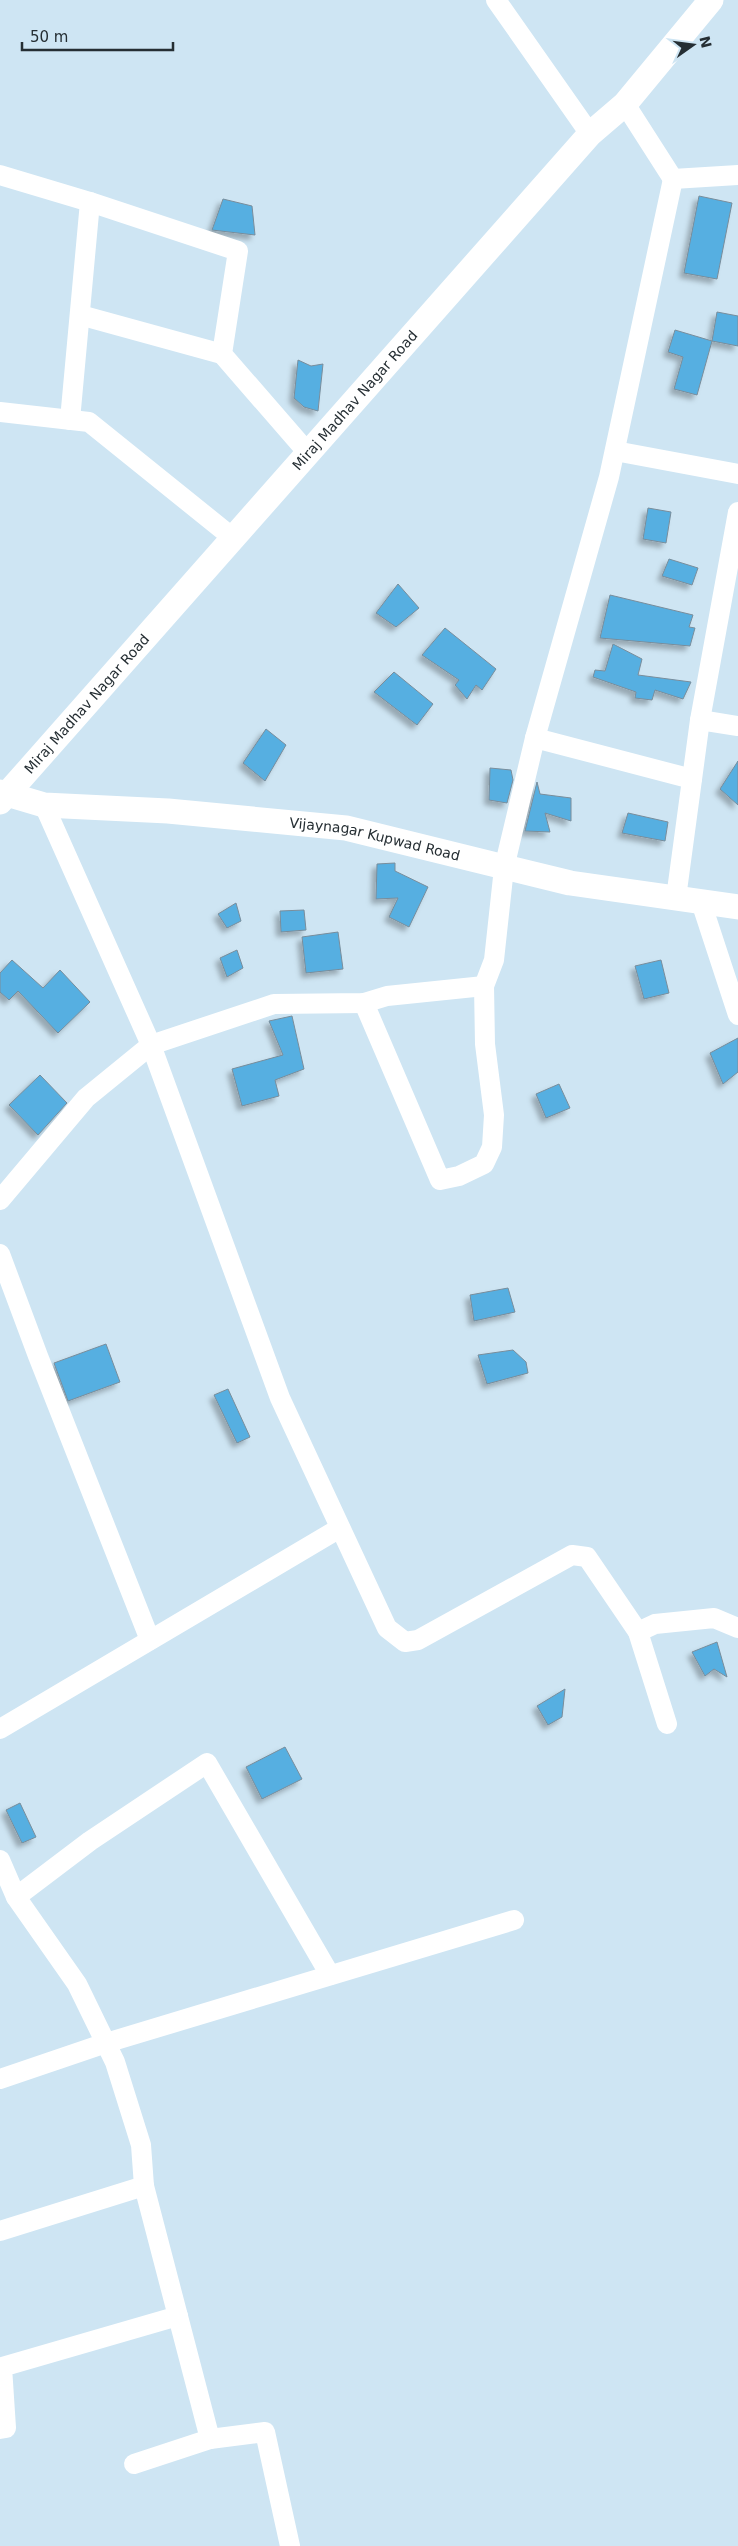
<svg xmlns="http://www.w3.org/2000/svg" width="738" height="2546" viewBox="0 0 738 2546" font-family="'DejaVu Sans',sans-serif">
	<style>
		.building { fill: #56afe1; stroke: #798d9b; filter: url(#shadow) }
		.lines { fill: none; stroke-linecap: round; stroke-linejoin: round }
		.minor { stroke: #fff; stroke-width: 20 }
		.tertiary { stroke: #fff; stroke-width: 25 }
		.labels { text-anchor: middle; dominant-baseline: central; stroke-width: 4; stroke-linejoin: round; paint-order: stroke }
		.street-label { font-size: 14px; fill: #252e33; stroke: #cee5f3 }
	</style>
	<defs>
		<filter id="shadow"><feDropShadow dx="-4.5" dy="4.5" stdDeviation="2.5" flood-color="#0004"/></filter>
	</defs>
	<rect width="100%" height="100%" fill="#cee5f3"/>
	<!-- building -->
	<g class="building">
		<path d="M 699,196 L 732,203 L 717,279 L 684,273 Z"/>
		<path d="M 223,199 L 252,206 L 255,235 L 212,230 Z"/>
		<path d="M 717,312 L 738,316 L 738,346 L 712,341 Z"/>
		<path d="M 675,330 L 712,341 L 697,395 L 674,389 L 683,357 L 668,352 Z"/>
		<path d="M 298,360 L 311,366 L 323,364 L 318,411 L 304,407 L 294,398 Z"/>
		<path d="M 648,508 L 671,512 L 666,543 L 643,539 Z"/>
		<path d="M 669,559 L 698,568 L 692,585 L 662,576 Z"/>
		<path d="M 398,584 L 419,608 L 396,627 L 376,613 Z"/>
		<path d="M 610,595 L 693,615 L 689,627 L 695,628 L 690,646 L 600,638 Z"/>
		<path d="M 445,628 L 496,669 L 482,690 L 476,685 L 467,699 L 455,685 L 459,680 L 422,655 Z"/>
		<path d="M 613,644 L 642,659 L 638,675 L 691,682 L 683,699 L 655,690 L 652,700 L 635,698 L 636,692 L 593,677 L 595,670 L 605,671 Z"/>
		<path d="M 394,672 L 433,704 L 417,725 L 374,692 Z"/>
		<path d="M 266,729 L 286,745 L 265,781 L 243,763 Z"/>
		<path d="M 738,761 L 738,805 L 720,789 Z"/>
		<path d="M 490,768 L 511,770 L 513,780 L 507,803 L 489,800 Z"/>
		<path d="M 537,782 L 540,794 L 571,798 L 571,821 L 545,813 L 550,832 L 525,831 Z"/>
		<path d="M 628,813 L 668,822 L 665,841 L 622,833 Z"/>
		<path d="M 395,863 L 395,871 L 428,887 L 409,927 L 389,917 L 398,898 L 376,899 L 377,864 Z"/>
		<path d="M 236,903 L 241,921 L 227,928 L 218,914 Z"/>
		<path d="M 304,910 L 306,930 L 281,932 L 280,911 Z"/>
		<path d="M 338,932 L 343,969 L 306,973 L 302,937 Z"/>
		<path d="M 237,950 L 243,968 L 227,977 L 220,958 Z"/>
		<path d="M 12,960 L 43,988 L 60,970 L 90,1002 L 58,1033 L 18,991 L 9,1000 L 0,992 L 0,973 Z"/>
		<path d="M 661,960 L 669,993 L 644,999 L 635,966 Z"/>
		<path d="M 292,1016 L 304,1069 L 275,1080 L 279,1096 L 242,1106 L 232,1069 L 283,1055 L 269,1021 Z"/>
		<path d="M 738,1038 L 738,1072 L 723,1084 L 710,1053 Z"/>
		<path d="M 40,1075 L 67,1103 L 38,1135 L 9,1105 Z"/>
		<path d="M 559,1084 L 570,1108 L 546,1118 L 536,1094 Z"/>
		<path d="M 508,1288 L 515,1312 L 474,1321 L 470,1295 Z"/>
		<path d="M 106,1344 L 120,1382 L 68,1401 L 54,1363 Z"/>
		<path d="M 513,1350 L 526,1362 L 528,1373 L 487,1384 L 478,1355 Z"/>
		<path d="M 228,1389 L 250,1437 L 237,1443 L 214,1395 Z"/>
		<path d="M 717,1642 L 727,1677 L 714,1669 L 705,1676 L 692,1652 Z"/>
		<path d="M 565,1689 L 562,1717 L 548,1725 L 537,1706 Z"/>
		<path d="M 285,1747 L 302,1779 L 262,1799 L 246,1767 Z"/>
		<path d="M 20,1803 L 36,1837 L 22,1843 L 6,1810 Z"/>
	</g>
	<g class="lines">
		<!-- minor -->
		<g class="minor">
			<path d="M 496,0 L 590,134"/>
			<path d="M 625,104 L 673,179 L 738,175"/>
			<path d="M 0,175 L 90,202 L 238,251 L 222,354 L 308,453"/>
			<path d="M 80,315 L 222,354"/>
			<path d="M 0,412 L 89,422 L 233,538"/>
			<path d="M 70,420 L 90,202"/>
			<path d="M 615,451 L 738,474"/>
			<path d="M 700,720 L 738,726"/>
			<path d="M 535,738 L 692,779"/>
			<path d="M 44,805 L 151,1045 L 280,1398 L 387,1628 L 405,1642 L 418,1640 L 572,1555 L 587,1557 L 638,1632 L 667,1724"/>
			<path d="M 676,898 L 700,720 L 738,512"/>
			<path d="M 701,902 L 738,1015"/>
			<path d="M 364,1003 L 440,1180 L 459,1176 L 484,1164 L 492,1147 L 494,1115 L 485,1044 L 484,986 L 494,960 L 504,868 L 535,738 L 609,477 L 673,179"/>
			<path d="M 0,1200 L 86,1098 L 151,1045 L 274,1004 L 364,1003 L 387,996 L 484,986"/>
			<path d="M 0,1254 L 38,1356 L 150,1640"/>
			<path d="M 638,1632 L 655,1624 L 714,1618 L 738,1628"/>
			<path d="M 0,1729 L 340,1528"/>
			<path d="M 0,1860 L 16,1897 L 77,1984 L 115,2062 L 141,2145 L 144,2186 L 210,2439 L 265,2432 L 290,2546"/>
			<path d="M 16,1897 L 90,1841 L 207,1763 L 330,1975"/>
			<path d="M 0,2079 L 106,2043 L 514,1920"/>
			<path d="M 0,2231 L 144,2186"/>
			<path d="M 0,2429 L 6,2428 L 2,2367 L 178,2316"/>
			<path d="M 134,2464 L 210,2439"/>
		</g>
		<!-- tertiary -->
		<g class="tertiary">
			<path id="s1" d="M 0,792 L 44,805 L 168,811 L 346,828 L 570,883 L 738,907"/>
			<path id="s2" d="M 0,802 L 590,134 L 625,104 L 711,0"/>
		</g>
	</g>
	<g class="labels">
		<!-- street labels -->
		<g class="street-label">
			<text stroke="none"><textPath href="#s2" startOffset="536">Miraj Madhav Nagar Road</textPath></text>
			<text stroke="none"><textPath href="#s2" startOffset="131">Miraj Madhav Nagar Road</textPath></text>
			<text stroke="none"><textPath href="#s1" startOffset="379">Vijaynagar Kupwad Road</textPath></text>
		</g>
	</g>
	<!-- north arrow -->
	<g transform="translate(693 45) rotate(76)" stroke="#cee5f3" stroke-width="4" paint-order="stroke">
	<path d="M0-4L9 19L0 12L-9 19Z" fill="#252e33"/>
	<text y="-8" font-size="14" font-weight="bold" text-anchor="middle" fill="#252e33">N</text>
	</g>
	<!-- scale -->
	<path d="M22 42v8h151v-8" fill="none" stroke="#252e33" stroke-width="2.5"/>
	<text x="30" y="42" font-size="15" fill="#252e33" stroke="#cee5f3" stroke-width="4" paint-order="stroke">50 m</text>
</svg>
